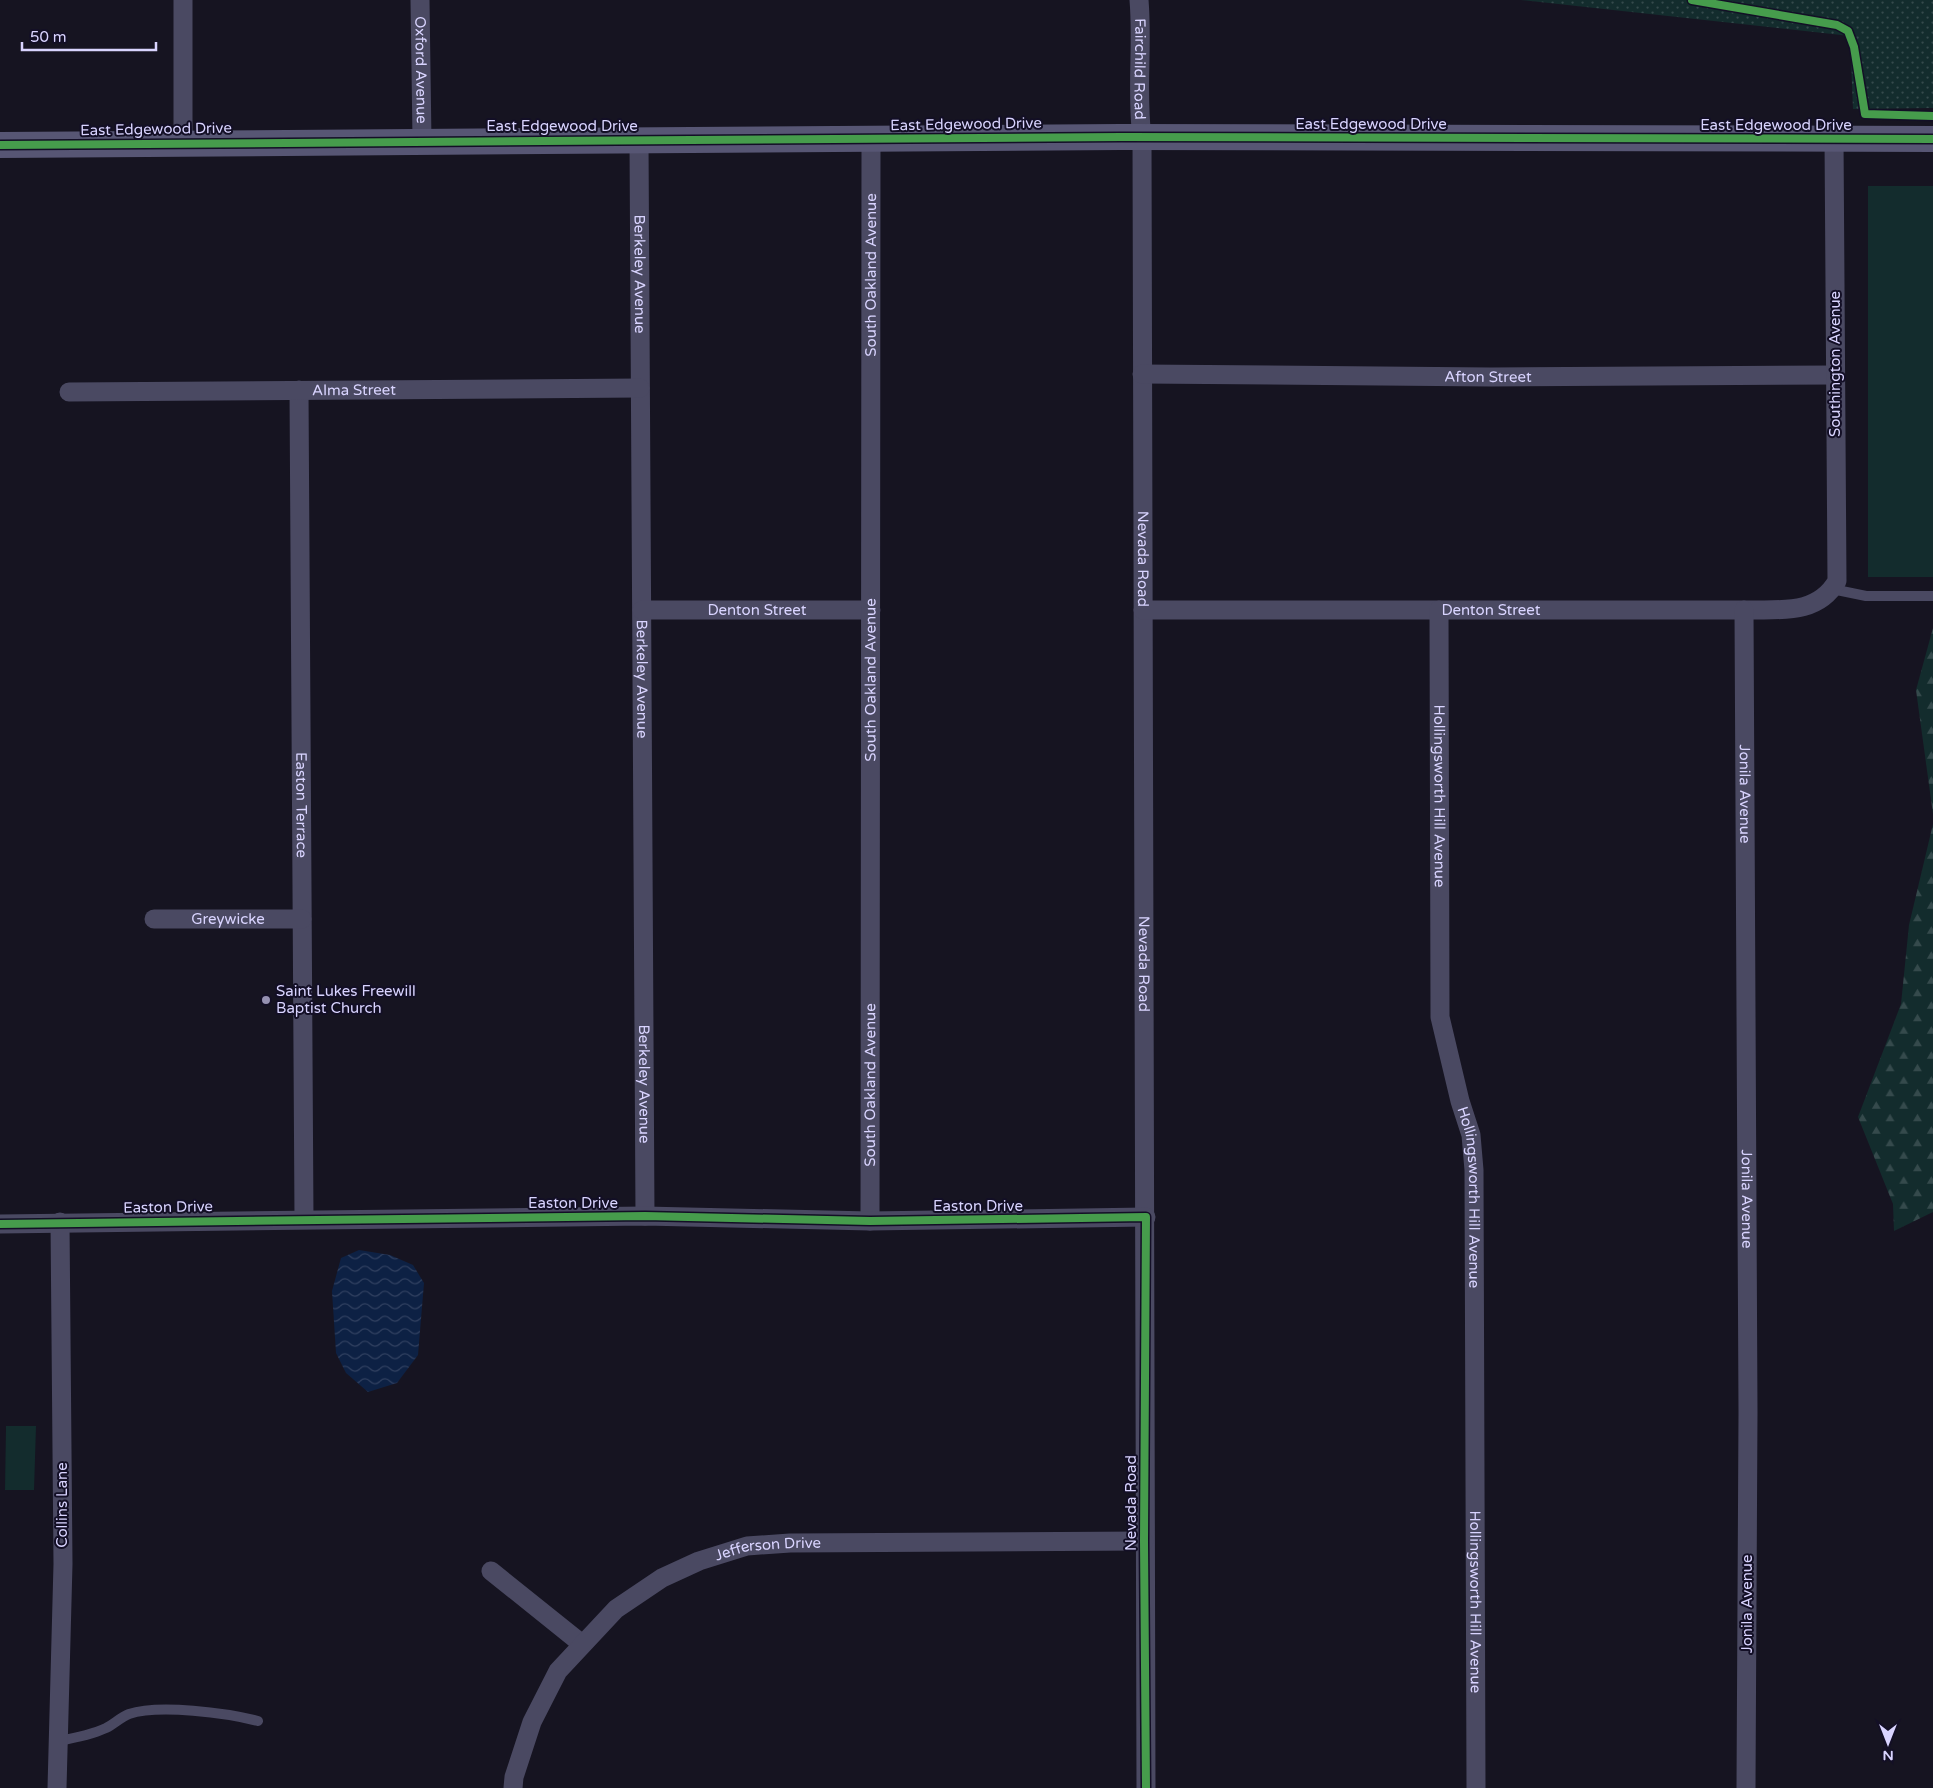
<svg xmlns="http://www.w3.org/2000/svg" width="1933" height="1788" viewBox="0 0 1933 1788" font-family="'Varela Round',sans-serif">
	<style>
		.grass { fill: url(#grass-dots) }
		.forest { fill: url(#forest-firs) }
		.garden { fill: #132c2d }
		.water { fill: url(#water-waves) }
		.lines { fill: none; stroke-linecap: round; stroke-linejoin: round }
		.lane { stroke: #4a4962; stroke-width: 10 }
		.street { stroke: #4a4962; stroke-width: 19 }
		.secondary { stroke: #575674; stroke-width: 26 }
		.cycleway-casing { stroke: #130f26; stroke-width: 11 }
		.cycleway { stroke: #469c4c; stroke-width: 8 }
		.poi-dot { fill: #9591b1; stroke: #130f26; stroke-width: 2 }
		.labels { text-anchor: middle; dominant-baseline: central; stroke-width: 4; stroke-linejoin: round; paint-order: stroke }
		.street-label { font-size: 15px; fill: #d9d4ff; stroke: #130f26 }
		.poi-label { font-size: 15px; fill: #d9d4ff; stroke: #130f26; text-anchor: start }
	</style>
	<defs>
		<pattern id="grass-dots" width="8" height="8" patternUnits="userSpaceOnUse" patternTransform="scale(1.25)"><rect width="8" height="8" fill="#132c2d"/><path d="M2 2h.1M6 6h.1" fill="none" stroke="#354a4c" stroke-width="1.8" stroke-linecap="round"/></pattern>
		<pattern id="forest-firs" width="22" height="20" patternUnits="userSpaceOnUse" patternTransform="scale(1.25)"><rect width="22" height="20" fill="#132c2d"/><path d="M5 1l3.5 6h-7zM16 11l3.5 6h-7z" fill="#354a4c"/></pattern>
		<pattern id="water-waves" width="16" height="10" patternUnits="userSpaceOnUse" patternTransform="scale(1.25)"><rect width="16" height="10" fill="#0d2144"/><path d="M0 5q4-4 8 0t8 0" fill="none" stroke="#304060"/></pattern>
	</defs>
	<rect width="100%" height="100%" fill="#161421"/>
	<!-- grass -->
	<path class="grass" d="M 1521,0 L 1933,0 L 1933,108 L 1853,109 L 1850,36 Z"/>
	<!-- forest -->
	<g class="forest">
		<path d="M 1933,628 L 1933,814 L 1916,690 Z"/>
		<path d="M 1933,824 L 1933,1212 L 1894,1231 L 1893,1204 L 1858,1117 L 1901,1004 L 1909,925 Z"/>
	</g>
	<!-- garden -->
	<g class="garden">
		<rect x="1868" y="186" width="65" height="391"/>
		<path d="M 6,1426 L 36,1426 L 34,1490 L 5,1490 Z"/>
	</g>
	<!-- water -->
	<path class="water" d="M 359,1250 L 390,1255 L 413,1265 L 424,1283 L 418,1355 L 397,1383 L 368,1392 L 346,1373 L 336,1353 L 332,1291 L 341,1258 Z"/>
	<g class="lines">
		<!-- lane -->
		<g class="lane">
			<path d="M 1832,589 L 1866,596 L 1933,596"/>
			<path d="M 58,1741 C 75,1738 91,1735 106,1728 C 114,1724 121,1717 129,1714 C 159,1704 227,1713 258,1721"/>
		</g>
		<!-- street -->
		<g class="street">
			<path d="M 183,0 L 183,143"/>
			<path id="s1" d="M 420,0 L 422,140"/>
			<path id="s2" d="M 1139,0 C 1143,46 1136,92 1142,138 L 1146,1788"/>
			<path id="s3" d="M 639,140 L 645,1216"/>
			<path id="s4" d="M 1142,374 L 1491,377 L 1835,375"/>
			<path id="s5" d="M 299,390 L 304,1219"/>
			<path id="s6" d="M 69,392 L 640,388"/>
			<path id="s7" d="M 642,610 L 871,610"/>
			<path id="s8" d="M 1143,610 L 1744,610 C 1778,609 1817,616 1837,581 L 1834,138"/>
			<path id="s9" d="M 1439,610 L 1440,1017 L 1460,1101 L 1471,1135 L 1474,1170 L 1476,1788"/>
			<path id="s10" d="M 1744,610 L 1748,1412 L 1746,1788"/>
			<path id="s11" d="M 154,919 L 302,919"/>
			<path id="s12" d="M 870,1221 L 871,139"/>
			<path d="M 0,1224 L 645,1216 L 870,1221 L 1146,1217"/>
			<path d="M 491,1571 L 582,1644"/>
			<path d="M 57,1788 L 63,1564 L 60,1222"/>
			<path id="s13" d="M 513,1788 L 514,1777 L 532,1722 L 558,1671 L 616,1609 L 662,1578 L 699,1561 L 747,1546 L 790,1543 L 1144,1541"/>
		</g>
		<!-- secondary -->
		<path class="secondary" d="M 0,145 L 1121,137 L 1933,139"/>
		<defs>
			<g id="cycleway">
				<path d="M 1692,0 L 1837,25 L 1848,31 L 1854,47 L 1865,114 L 1933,116"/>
				<path d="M 0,145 L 1121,137 L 1933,139"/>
				<path d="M 0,1224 L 645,1216 L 870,1221 L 1146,1217 L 1144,1541 L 1146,1788"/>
			</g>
		</defs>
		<!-- cycleway casing -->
		<use href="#cycleway" class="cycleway-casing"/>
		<!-- cycleway -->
		<use href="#cycleway" class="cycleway"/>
	</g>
	<!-- markers -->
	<circle class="poi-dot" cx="266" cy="1000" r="5"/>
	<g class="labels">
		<!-- street labels -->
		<g class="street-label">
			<text stroke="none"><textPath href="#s2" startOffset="69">Fairchild Road</textPath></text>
			<text stroke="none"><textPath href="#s1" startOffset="70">Oxford Avenue</textPath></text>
			<text transform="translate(966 124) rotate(-1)">East Edgewood Drive</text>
			<text x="1371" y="124">East Edgewood Drive</text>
			<text x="1776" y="125">East Edgewood Drive</text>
			<text x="562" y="126">East Edgewood Drive</text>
			<text transform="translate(156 129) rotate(-1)">East Edgewood Drive</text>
			<text stroke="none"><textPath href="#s3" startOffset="134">Berkeley Avenue</textPath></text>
			<text stroke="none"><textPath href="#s12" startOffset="946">South Oakland Avenue</textPath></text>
			<text transform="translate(1835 364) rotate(-90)">Southington Avenue</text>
			<text stroke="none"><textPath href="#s4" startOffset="346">Afton Street</textPath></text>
			<text stroke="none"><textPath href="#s6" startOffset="285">Alma Street</textPath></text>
			<text stroke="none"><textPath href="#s2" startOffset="559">Nevada Road</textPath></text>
			<text stroke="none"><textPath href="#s7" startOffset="115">Denton Street</textPath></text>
			<text stroke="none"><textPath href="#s8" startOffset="348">Denton Street</textPath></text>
			<text stroke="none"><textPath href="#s3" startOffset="539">Berkeley Avenue</textPath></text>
			<text stroke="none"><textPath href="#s12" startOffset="541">South Oakland Avenue</textPath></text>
			<text stroke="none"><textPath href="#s10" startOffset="184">Jonila Avenue</textPath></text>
			<text stroke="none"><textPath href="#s9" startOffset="186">Hollingsworth Hill Avenue</textPath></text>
			<text stroke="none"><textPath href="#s5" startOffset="415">Easton Terrace</textPath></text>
			<text stroke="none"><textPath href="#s11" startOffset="74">Greywicke</textPath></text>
			<text stroke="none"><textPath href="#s2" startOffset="964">Nevada Road</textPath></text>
			<text stroke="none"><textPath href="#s3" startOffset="944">Berkeley Avenue</textPath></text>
			<text stroke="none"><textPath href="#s12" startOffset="136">South Oakland Avenue</textPath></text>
			<text stroke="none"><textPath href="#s9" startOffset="591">Hollingsworth Hill Avenue</textPath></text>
			<text stroke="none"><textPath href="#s10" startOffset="589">Jonila Avenue</textPath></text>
			<text x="573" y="1203">Easton Drive</text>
			<text x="978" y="1206">Easton Drive</text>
			<text transform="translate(168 1207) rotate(-1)">Easton Drive</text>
			<text transform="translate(1131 1503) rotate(-90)">Nevada Road</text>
			<text transform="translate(62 1505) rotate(-90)">Collins Lane</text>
			<text stroke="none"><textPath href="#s13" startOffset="378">Jefferson Drive</textPath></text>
			<text stroke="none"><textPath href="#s9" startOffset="996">Hollingsworth Hill Avenue</textPath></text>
			<text transform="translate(1747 1604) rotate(-90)">Jonila Avenue</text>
		</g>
		<!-- poi labels -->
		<g class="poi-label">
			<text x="276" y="991">Saint Lukes Freewill<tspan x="276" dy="17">Baptist Church</tspan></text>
		</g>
	</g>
	<!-- north arrow -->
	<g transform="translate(1888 1743) rotate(180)" stroke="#130f26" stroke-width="4" paint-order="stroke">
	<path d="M0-4L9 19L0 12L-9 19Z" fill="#d9d4ff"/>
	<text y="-8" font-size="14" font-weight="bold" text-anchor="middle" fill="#d9d4ff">N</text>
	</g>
	<!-- scale -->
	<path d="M22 42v8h134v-8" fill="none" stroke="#d9d4ff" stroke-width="2.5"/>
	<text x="30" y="42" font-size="15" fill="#d9d4ff" stroke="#130f26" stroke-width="4" paint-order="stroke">50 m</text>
</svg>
